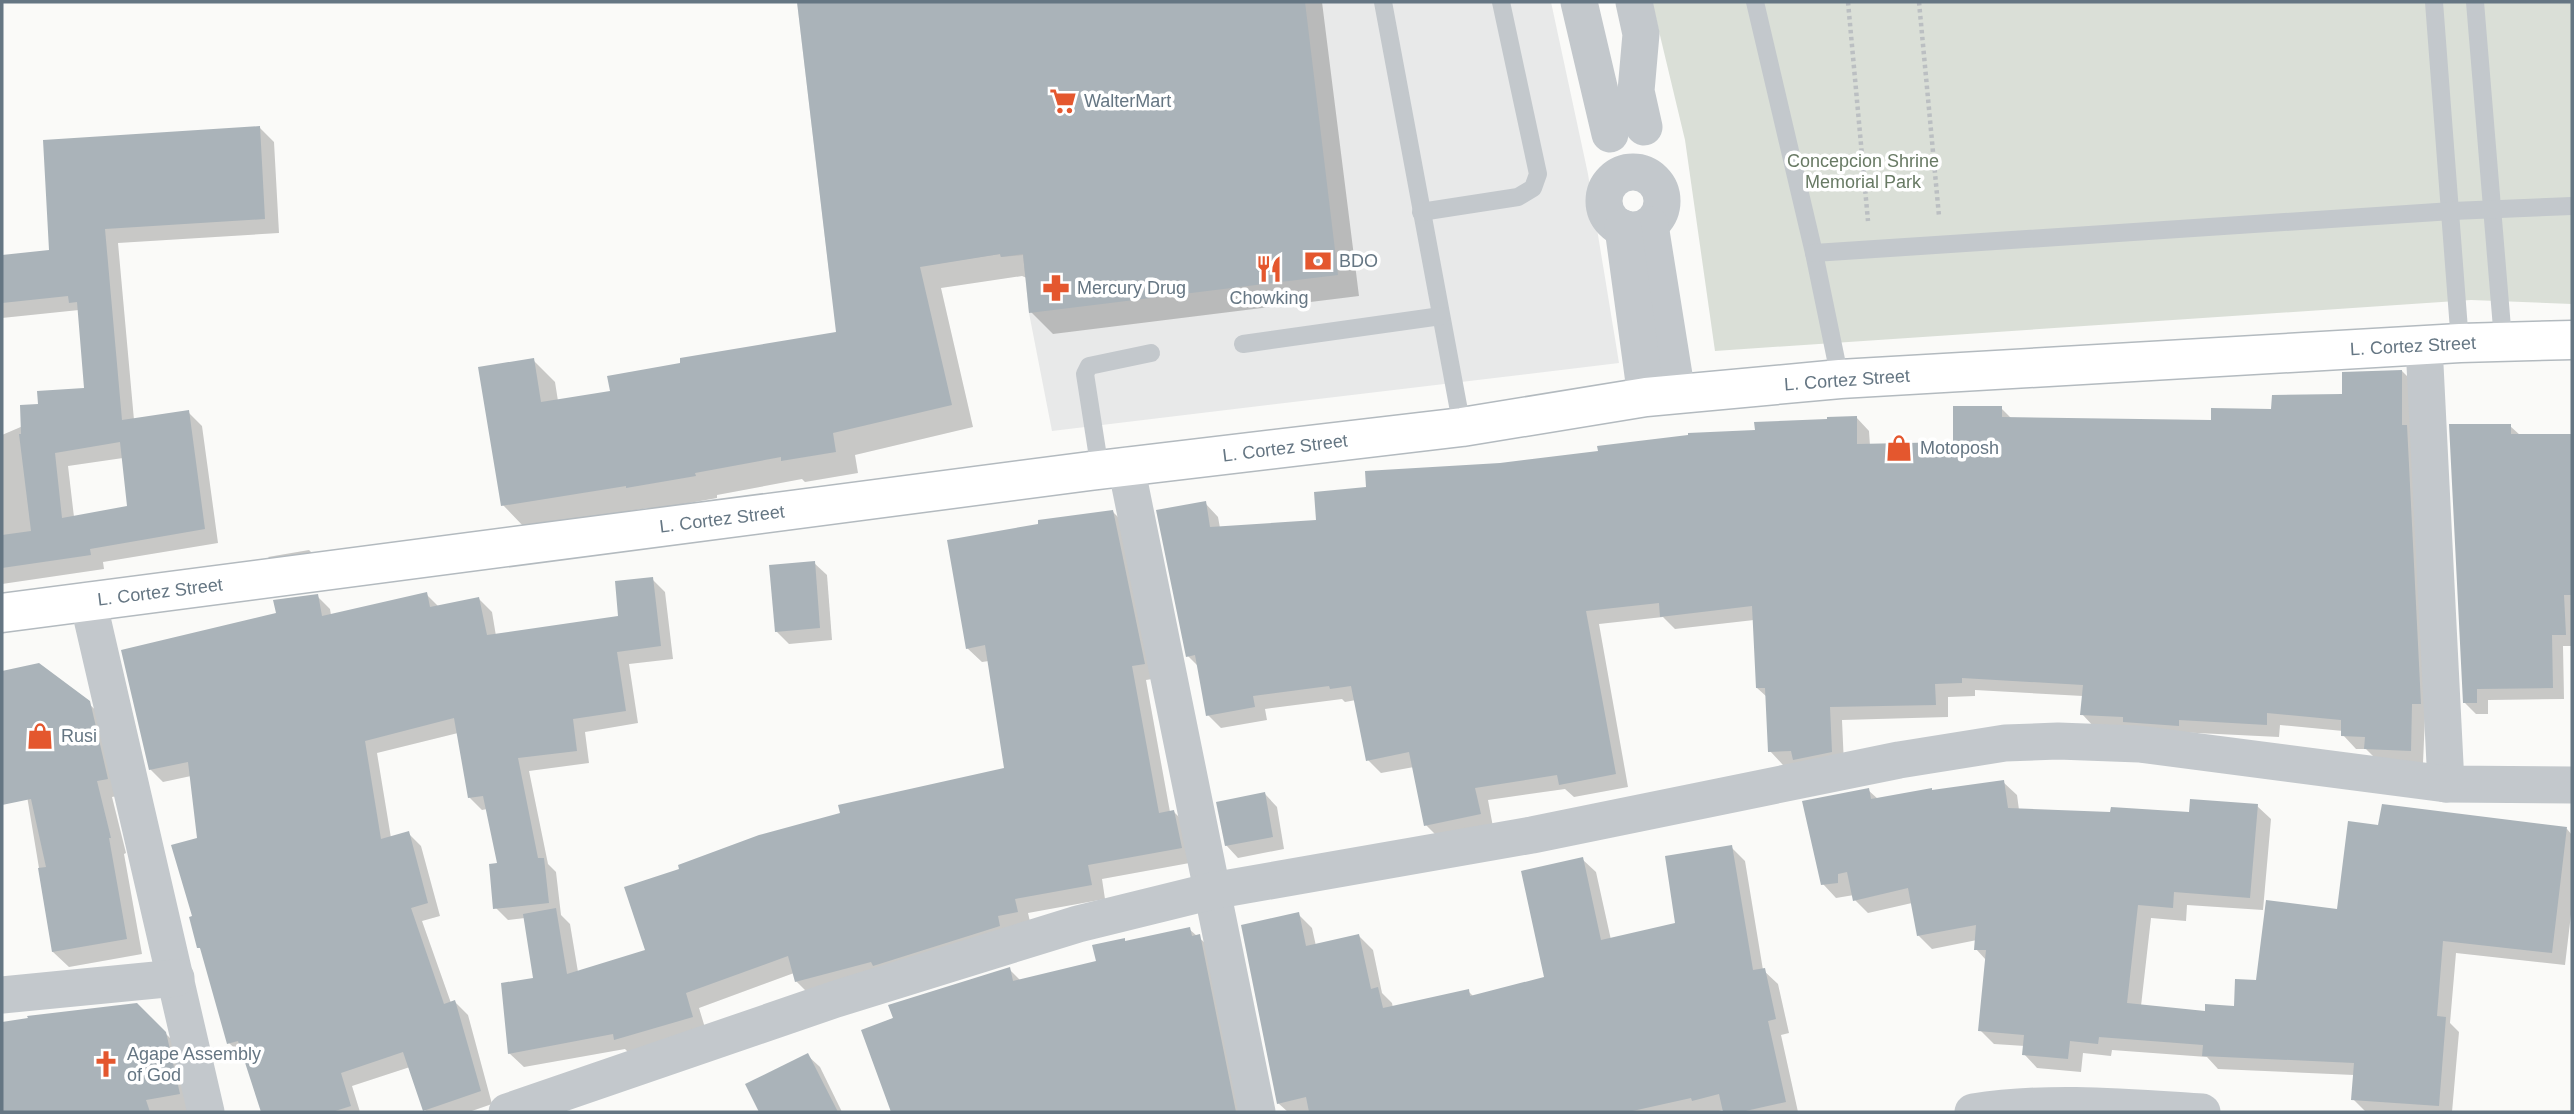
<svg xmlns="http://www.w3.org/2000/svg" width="2574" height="1114" viewBox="0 0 2574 1114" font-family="Helvetica,sans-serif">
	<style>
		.built { fill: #e8e9e9 }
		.green { fill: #dadfd7 }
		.shadow { fill: #0003; fill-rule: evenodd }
		.building { fill: #aab3b9; fill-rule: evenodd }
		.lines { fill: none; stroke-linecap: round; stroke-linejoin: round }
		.secondary-casing { stroke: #b3babf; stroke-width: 41 }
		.path { stroke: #bbbfc2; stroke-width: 4.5; stroke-dasharray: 3.5 3.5; stroke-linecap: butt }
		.service { stroke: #c3c8cc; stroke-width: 18 }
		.minor { stroke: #c3c8cc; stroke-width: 37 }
		.secondary { stroke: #fff; stroke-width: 38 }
		.labels { text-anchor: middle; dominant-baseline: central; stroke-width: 7; stroke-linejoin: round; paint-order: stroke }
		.poi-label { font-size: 18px; fill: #657683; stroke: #fff; text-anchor: start }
		.park-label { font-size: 18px; fill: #687a64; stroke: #fff }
		.street-label { font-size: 18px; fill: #657683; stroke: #fff }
	</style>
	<rect width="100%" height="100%" fill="#fafaf8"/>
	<!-- built -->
	<path class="built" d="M 797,2 L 1551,2 L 1588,174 L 1619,363 L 1052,431 L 1029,313 L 1023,255 L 1001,257 L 1000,254 L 830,280 Z"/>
	<!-- green -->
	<path class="green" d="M 1652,2 L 2572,2 L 2572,304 L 2471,300 L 1715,351 L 1685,140 Z"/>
	<!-- shadow -->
	<g class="shadow">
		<path d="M 799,2 L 1322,2 L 1359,296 L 1053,334 L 1031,312 L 1027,278 L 1022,276 L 941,288 L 973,427 L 855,455 L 858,473 L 805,482 L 802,479 L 717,495 L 717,498 L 650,510 L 649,508 L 525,528 L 503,505 L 533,360 L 555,382 L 558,401 L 612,392 L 838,333 Z"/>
		<path d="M 260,128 L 274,142 L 279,233 L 118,243 L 134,420 L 188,412 L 202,426 L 218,543 L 103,562 L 104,569 L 2,584 L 2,435 L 23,426 L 40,406 L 86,389 L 79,310 L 2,318 L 2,257 L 51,251 ZM 123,458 L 129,508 L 74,517 L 68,466 Z"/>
		<path d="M 2402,371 L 2415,384 L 2425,717 L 2423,763 L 2379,762 L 2366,749 L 2356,749 L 2343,735 L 2343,731 L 2280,725 L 2279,737 L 2095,728 L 2082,714 L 2083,696 L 1975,690 L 1975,696 L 1948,697 L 1948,717 L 1842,720 L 1844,765 L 1783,765 L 1770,751 L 1767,697 L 1757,688 L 1754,620 L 1675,629 L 1663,617 L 1599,624 L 1628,787 L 1574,797 L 1565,789 L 1488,800 L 1493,827 L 1439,838 L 1426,825 L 1414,767 L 1381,773 L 1368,760 L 1356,700 L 1345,702 L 1342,699 L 1265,709 L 1267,720 L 1221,728 L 1208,715 L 1199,667 L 1188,656 L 1205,503 L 1218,517 L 1220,528 L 1318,522 L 1368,489 L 1500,465 L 1856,417 L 1869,431 L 1870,446 L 1955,443 L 2001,408 L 2012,419 L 2212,422 L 2344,396 Z"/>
		<path d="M 2510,426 L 2520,435 L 2572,436 L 2572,646 L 2563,646 L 2564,699 L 2488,700 L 2488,714 L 2476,714 L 2465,703 Z"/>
		<path d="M 1113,512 L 1127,526 L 1158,678 L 1146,680 L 1170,812 L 1174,812 L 1188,826 L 1195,862 L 1102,879 L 1105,899 L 1028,913 L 1031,926 L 811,996 L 796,981 L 794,973 L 699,1008 L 706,1031 L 630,1054 L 625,1049 L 524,1067 L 509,1053 L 535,980 L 525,918 L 508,920 L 495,907 L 499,864 L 487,809 L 482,810 L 469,797 L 458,733 L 377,753 L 391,838 L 408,833 L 421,846 L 440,916 L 422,921 L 451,1003 L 455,1002 L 468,1015 L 492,1104 L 469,1112 L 426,1112 L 410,1067 L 352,1086 L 360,1112 L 262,1112 L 245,1055 L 242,1055 L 229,1043 L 203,951 L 199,947 L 194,917 L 199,839 L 191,776 L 163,782 L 150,769 L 278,615 L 317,596 L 330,609 L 331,615 L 426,594 L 439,607 L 479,599 L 492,612 L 496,636 L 620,618 L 652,579 L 665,592 L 673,659 L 629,664 L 638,723 L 585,732 L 589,763 L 529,771 L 548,864 L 556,872 L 561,915 L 570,924 L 578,972 L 647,951 L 1005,769 L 989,661 L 982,662 L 967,648 Z"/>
		<path d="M 309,550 L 315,556 L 272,561 L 268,557 Z"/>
		<path d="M 814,563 L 827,575 L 832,640 L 789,644 L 776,631 Z"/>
		<path d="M 38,665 L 88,703 L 105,719 L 122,795 L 112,797 L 126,853 L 124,854 L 142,954 L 69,967 L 53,952 L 22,766 L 7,767 L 2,762 L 2,673 Z"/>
		<path d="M 2003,782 L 2017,795 L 2019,810 L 2112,814 L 2190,814 L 2257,806 L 2271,819 L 2263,910 L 2187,905 L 2186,921 L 2151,918 L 2141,1006 L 2206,1013 L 2235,1008 L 2257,982 L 2339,911 L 2380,827 L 2567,829 L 2572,835 L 2572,906 L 2565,965 L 2456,953 L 2450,1023 L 2459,1032 L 2452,1112 L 2366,1112 L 2353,1099 L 2354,1075 L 2218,1069 L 2207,1057 L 2112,1050 L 2111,1056 L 2083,1053 L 2081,1072 L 2037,1068 L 2024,1054 L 2025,1046 L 1994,1044 L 1980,1030 L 1986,960 L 1976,949 L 1977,940 L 1932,949 L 1918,935 L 1912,903 L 1868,913 L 1855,900 L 1854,895 L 1836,898 L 1823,884 L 1868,790 L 1878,799 Z"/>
		<path d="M 1265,794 L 1277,807 L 1284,849 L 1238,858 L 1226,845 Z"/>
		<path d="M 1731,847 L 1745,861 L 1763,970 L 1778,984 L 1789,1033 L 1781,1035 L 1798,1112 L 1725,1112 L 1724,1110 L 1714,1112 L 1288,1112 L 1278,1103 L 1298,914 L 1312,928 L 1316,946 L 1359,936 L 1373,950 L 1382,993 L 1392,1003 L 1393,1008 L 1468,991 L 1474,997 L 1546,978 L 1582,859 L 1596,872 L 1611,940 L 1677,924 Z"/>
		<path d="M 2,916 L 3,917 L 3,955 L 2,955 Z"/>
		<path d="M 1189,929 L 1212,949 L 1245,1112 L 893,1112 L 863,1031 L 1009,969 L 1021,981 L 1098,962 L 1124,940 L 1127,942 Z"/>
		<path d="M 137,1005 L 182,1050 L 195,1110 L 183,1112 L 2,1112 L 2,1023 Z"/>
		<path d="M 807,1055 L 820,1067 L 842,1112 L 761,1112 L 748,1085 Z"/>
	</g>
	<!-- building -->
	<g class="building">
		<path d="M 797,2 L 1305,2 L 1338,275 L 1029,313 L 1023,254 L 1001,257 L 1000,254 L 920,267 L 952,405 L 833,433 L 836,452 L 781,461 L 781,457 L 695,473 L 696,476 L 626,488 L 626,486 L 501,506 L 478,367 L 534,358 L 541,402 L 610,391 L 607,376 L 680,363 L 680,358 L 836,332 Z"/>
		<path d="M 260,126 L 265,219 L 105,229 L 122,420 L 189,410 L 205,529 L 90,549 L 91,555 L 2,568 L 2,535 L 31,531 L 19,434 L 21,434 L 20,405 L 38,404 L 37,391 L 84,388 L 77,302 L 69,303 L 68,296 L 2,303 L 2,255 L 49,250 L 43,140 ZM 120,442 L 127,506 L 62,518 L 55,453 Z"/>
		<path d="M 2402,370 L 2402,425 L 2407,425 L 2421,704 L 2412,704 L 2411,751 L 2364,749 L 2365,737 L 2341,736 L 2341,720 L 2267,713 L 2267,725 L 2179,720 L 2179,726 L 2123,722 L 2123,717 L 2080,715 L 2083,685 L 1962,678 L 1962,683 L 1935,684 L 1936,705 L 1830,707 L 1832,752 L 1793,760 L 1791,751 L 1768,752 L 1765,688 L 1756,688 L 1752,606 L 1660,617 L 1659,603 L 1586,611 L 1616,774 L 1559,785 L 1557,775 L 1475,788 L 1481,814 L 1424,826 L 1409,752 L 1366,761 L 1351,686 L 1330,689 L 1329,686 L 1253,696 L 1255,707 L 1206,716 L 1195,655 L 1186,657 L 1156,510 L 1206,501 L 1210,527 L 1316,520 L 1314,492 L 1366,487 L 1365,471 L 1500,463 L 1598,451 L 1597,446 L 1688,435 L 1688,433 L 1755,430 L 1754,422 L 1827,419 L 1827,417 L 1857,416 L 1857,444 L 1953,442 L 1953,406 L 2002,406 L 2002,417 L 2211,420 L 2211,408 L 2271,409 L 2272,395 L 2342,394 L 2342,372 Z"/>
		<path d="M 2449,424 L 2511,424 L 2511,434 L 2571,434 L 2572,595 L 2564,595 L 2566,635 L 2552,635 L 2553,688 L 2477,689 L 2477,703 L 2463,703 Z"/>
		<path d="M 1113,510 L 1145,664 L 1132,666 L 1159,813 L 1174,810 L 1182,848 L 1088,865 L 1092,885 L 1015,899 L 1018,912 L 998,916 L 1000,926 L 873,966 L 871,962 L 795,982 L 788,956 L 686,993 L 693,1017 L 614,1040 L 613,1034 L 508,1054 L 501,983 L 533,978 L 523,914 L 556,908 L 567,974 L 645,950 L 624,887 L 679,869 L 678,865 L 759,835 L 840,813 L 838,805 L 1004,768 L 985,645 L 966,649 L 947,540 L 1038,524 L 1038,520 Z"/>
		<path d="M 815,561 L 820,628 L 775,632 L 769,565 Z"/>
		<path d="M 653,577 L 661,646 L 617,652 L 626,711 L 573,719 L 577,751 L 518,758 L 538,858 L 544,858 L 549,903 L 493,909 L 489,864 L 497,863 L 483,796 L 468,798 L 454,718 L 365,741 L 381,839 L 409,831 L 428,903 L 411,908 L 444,1004 L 455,1000 L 481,1091 L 423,1111 L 403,1052 L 341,1073 L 351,1106 L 332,1112 L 261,1112 L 238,1041 L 227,1044 L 200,948 L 197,948 L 189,917 L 192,916 L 171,845 L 197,838 L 188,762 L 149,770 L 121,650 L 276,613 L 273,600 L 318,594 L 322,616 L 427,592 L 430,607 L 479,597 L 487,635 L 618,616 L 615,581 Z"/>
		<path d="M 39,663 L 90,701 L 108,779 L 97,781 L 111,838 L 109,838 L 127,939 L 52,952 L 38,868 L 46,867 L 31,799 L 2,805 L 2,671 Z"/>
		<path d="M 2004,780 L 2008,808 L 2110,812 L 2111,807 L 2189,812 L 2190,799 L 2258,804 L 2250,898 L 2174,892 L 2173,908 L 2138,905 L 2127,1003 L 2205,1011 L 2205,1004 L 2234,1006 L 2235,979 L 2256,980 L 2266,900 L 2337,909 L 2348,821 L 2378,825 L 2382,804 L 2567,827 L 2552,953 L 2443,941 L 2437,1016 L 2446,1017 L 2439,1106 L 2351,1100 L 2354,1063 L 2202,1056 L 2203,1045 L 2099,1037 L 2098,1044 L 2070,1041 L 2068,1059 L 2022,1055 L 2024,1035 L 1978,1031 L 1986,950 L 1974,950 L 1976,925 L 1917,936 L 1908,888 L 1853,901 L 1847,872 L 1838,874 L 1838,883 L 1821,885 L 1802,801 L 1869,788 L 1871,799 L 1932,788 L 1932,790 Z"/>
		<path d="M 1265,792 L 1273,837 L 1225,846 L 1216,802 Z"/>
		<path d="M 1732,845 L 1753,970 L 1765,968 L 1776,1019 L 1768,1021 L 1786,1102 L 1741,1112 L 1723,1112 L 1719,1094 L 1692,1101 L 1691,1098 L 1628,1112 L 1309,1112 L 1306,1097 L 1277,1104 L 1241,925 L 1299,912 L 1306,946 L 1359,934 L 1371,989 L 1378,987 L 1383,1008 L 1469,989 L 1470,996 L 1544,977 L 1521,871 L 1583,857 L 1601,940 L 1675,923 L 1665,856 Z"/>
		<path d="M 1190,927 L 1192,936 L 1200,934 L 1236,1112 L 891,1112 L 861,1030 L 893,1018 L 888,1005 L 1010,967 L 1013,981 L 1096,961 L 1092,945 L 1125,938 L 1125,941 Z"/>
		<path d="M 137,1003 L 166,1032 L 180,1094 L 146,1100 L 150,1112 L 2,1112 L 2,1022 L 28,1018 L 27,1016 Z"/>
		<path d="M 808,1053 L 838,1112 L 759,1112 L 745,1084 Z"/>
	</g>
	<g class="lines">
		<defs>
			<path id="secondary" d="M 2,613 L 1090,471 L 1462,427 L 1646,397 L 1840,379 L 2460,343 L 2572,340"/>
		</defs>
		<!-- secondary casing -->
		<use href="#secondary" class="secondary-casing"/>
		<!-- path -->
		<g class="path">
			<path d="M 1848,2 L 1868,221"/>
			<path d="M 1919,2 L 1939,216"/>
		</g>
		<!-- service -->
		<g class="service">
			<path d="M 1383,2 L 1462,427"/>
			<path d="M 1755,2 L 1814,253 L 1840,379"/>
			<path d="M 2434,2 L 2460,343"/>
			<path d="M 2475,2 L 2503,340"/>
			<path d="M 1421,212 L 1518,197 L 1533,188 L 1538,174 L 1501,2"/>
			<path d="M 1814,253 L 2452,211 L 2572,206"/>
			<path d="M 1243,344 L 1441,316"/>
			<path d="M 1100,470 L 1085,374 L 1089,366 L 1151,353"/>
		</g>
		<!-- minor -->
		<g class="minor">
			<path d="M 1579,2 L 1610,134"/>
			<path d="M 1634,2 L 1641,34 L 1636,91 L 1644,127"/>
			<circle cx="1633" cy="201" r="29"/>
			<path d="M 1650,225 L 1677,394"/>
			<path d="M 1623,228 L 1646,397"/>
			<path d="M 2424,345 L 2446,784"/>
			<path d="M 1126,466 L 1257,1112"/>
			<path d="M 88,601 L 206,1112"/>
			<path d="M 2,995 L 176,978"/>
			<path d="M 507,1112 L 836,999 L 1078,924 L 1212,891 L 1532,835 L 1899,760 L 2005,743 L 2058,741 L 2139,744 L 2446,784 L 2572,785"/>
			<path d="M 1973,1112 C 2049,1100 2125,1107 2202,1112"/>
		</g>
		<!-- secondary -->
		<use href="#secondary" class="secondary"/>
	</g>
	<!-- icons -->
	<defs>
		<symbol id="supermarket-bare" viewBox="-9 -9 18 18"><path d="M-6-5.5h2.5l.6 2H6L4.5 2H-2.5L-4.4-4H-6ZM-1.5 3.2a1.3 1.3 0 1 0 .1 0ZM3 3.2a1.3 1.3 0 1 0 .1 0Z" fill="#e4572e" stroke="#fff" stroke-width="2.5" paint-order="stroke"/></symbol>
		<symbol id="bank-bare" viewBox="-9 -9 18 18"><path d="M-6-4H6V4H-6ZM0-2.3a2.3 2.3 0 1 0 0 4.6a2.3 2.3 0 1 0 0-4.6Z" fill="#e4572e" stroke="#fff" stroke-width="2.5" paint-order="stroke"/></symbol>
		<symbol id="restaurant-bare" viewBox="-9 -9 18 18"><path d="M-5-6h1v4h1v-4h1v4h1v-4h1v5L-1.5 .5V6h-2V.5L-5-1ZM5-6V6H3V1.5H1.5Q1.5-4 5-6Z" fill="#e4572e" stroke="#fff" stroke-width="2.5" paint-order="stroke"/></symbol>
		<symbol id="pharmacy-bare" viewBox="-9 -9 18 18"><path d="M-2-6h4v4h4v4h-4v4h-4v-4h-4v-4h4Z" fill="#e4572e" stroke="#fff" stroke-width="2.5" paint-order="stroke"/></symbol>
		<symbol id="shop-bare" viewBox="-9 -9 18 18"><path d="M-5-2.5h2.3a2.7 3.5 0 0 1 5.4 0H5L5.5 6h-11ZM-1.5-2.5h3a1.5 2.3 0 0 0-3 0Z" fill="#e4572e" stroke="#fff" stroke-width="2.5" paint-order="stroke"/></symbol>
		<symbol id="church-bare" viewBox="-9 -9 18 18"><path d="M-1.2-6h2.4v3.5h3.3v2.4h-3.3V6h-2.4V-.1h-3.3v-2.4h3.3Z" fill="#e4572e" stroke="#fff" stroke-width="2.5" paint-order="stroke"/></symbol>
	</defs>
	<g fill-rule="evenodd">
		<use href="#supermarket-bare" x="1044" y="82" width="38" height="38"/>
		<use href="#bank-bare" x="1299" y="242" width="38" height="38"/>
		<use href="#restaurant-bare" x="1250" y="250" width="38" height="38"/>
		<use href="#pharmacy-bare" x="1037" y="269" width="38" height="38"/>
		<use href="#shop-bare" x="1880" y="429" width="38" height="38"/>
		<use href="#shop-bare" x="21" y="717" width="38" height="38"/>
		<use href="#church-bare" x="87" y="1045" width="38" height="38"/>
	</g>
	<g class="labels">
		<!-- poi labels -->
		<g class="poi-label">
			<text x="1084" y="101">WalterMart</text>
			<text x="1339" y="261">BDO</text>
			<text x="1077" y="288">Mercury Drug</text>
			<text x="1269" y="298" text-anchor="middle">Chowking</text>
			<text x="1920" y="448">Motoposh</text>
			<text x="61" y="736">Rusi</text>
			<text x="127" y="1054">Agape Assembly<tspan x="127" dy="21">of God</tspan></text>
		</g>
		<!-- park labels -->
		<g class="park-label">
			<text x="1863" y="161">Concepcion Shrine<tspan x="1863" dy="21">Memorial Park</tspan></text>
		</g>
		<!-- street labels -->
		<g class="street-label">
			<text transform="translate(2413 346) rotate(-3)">L. Cortez Street</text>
			<text transform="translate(1847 380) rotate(-4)">L. Cortez Street</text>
			<text transform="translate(1285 448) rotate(-7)">L. Cortez Street</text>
			<text transform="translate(722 519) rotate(-7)">L. Cortez Street</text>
			<text transform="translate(160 592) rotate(-7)">L. Cortez Street</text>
		</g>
	</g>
	<!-- border -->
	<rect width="2574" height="1114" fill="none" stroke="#657683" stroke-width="7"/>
</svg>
